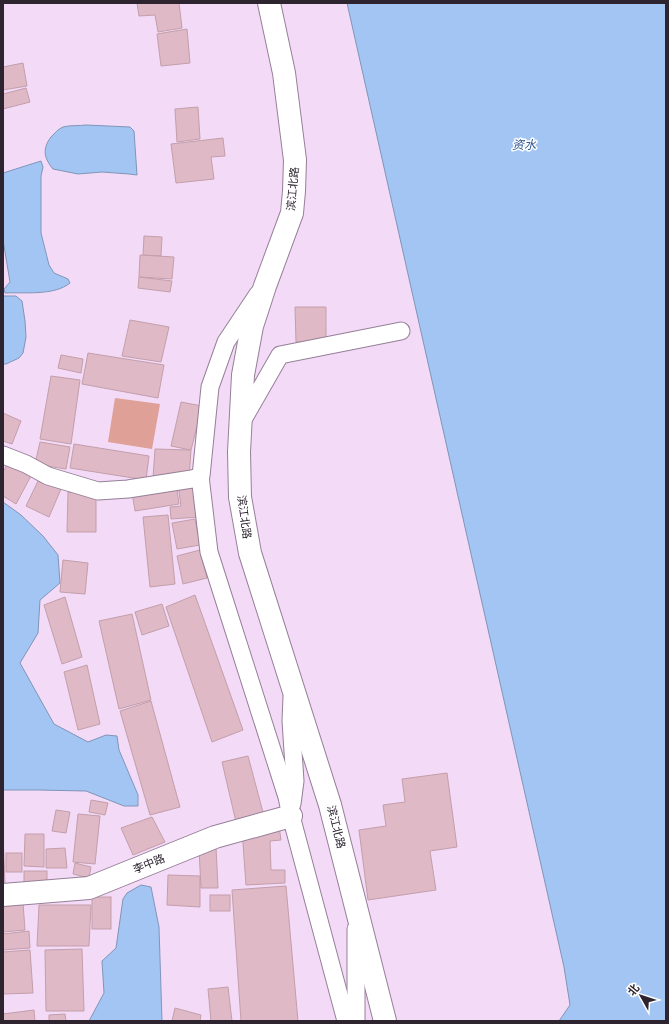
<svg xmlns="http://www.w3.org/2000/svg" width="669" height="1024" viewBox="0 0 669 1024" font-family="'Alegreya Sans','Noto Sans SC',sans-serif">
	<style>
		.green { fill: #dea097 }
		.water { fill: #a3c5f3; stroke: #8095b8 }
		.building { fill: #dfb9c6; stroke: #c39eab }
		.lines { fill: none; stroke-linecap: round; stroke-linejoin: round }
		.street-casing { stroke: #967f98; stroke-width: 19 }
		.secondary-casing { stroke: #967f98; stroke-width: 24 }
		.street { stroke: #fff; stroke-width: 17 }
		.secondary { stroke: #fff; stroke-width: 22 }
		.labels { text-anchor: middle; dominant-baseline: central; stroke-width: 3; stroke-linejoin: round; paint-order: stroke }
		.street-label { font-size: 11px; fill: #2d242f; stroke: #fff }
		.water-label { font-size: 12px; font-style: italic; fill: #2e5891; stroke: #fff }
	</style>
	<rect width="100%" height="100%" fill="#f3daf6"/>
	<!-- green -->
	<path class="green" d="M 115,398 L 160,404 L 152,449 L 108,442 Z"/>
	<!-- water -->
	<g class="water">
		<path d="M 347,3 L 666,3 L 666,1021 L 559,1021 L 570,1005 L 564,967 Z"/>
		<path d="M 86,125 L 130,127 L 134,131 L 137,175 L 129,174 L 102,172 L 78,174 L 53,169 C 44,158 42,149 51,137 C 55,133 58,129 63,127 C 70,125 79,126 86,125 Z"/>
		<path d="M 41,161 L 43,167 L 41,176 L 41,233 L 49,265 L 54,273 L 68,279 L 70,283 C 54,296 25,292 5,293 L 4,289 L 10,282 L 3,240 L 3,173 Z"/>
		<path d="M 3,296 L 16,296 L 22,301 L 25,321 L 26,337 L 23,353 L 19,358 L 6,364 L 3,364 Z"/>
		<path d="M 3,502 L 21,515 L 43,536 L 58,555 L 60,583 L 40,600 L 38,633 L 20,663 L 54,724 L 88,742 L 106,735 L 117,736 L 119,750 L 138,795 L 138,806 L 124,806 L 86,791 L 38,790 L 3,790 Z"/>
		<path d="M 141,885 L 151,887 L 159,927 L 162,1021 L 89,1021 L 104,993 L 102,961 L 116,948 L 123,899 L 127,893 Z"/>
	</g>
	<!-- building -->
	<g class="building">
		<path d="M 137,3 L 179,3 L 182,28 L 158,32 L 155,15 L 139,16 Z"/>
		<path d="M 187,29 L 190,63 L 161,66 L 157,34 Z"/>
		<path d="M 23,63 L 27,86 L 3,90 L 3,67 Z"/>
		<path d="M 26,88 L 30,102 L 3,109 L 3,94 Z"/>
		<path d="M 198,107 L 200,139 L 177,142 L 175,109 Z"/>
		<path d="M 223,138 L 225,156 L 211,157 L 214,179 L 176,183 L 171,144 Z"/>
		<path d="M 144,236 L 162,237 L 161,256 L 143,255 Z"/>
		<path d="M 140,255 L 174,257 L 172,279 L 139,277 Z"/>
		<path d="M 139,277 L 172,281 L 170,292 L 138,288 Z"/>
		<path d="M 295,307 L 326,307 L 326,341 L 296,342 Z"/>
		<path d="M 130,320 L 169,327 L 161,362 L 122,356 Z"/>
		<path d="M 88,353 L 164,365 L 158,398 L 82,384 Z"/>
		<path d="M 61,355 L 83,359 L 81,373 L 58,368 Z"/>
		<path d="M 51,376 L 80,380 L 71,444 L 40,439 Z"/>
		<path d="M 181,402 L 202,406 L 191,450 L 171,446 Z"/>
		<path d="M 3,413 L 21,421 L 12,444 L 3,441 Z"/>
		<path d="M 40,442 L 70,447 L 66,469 L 35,464 Z"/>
		<path d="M 74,444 L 149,456 L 146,480 L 70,468 Z"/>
		<path d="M 155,449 L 191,450 L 189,479 L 153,478 Z"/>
		<path d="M 9,461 L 32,474 L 16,504 L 3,496 L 3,472 Z"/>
		<path d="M 39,479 L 61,489 L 49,517 L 26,506 Z"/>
		<path d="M 196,483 L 199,517 L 171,519 L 170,507 L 181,506 L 178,485 Z"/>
		<path d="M 176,484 L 179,504 L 135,511 L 132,492 Z"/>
		<path d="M 68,492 L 96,493 L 96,532 L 67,532 Z"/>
		<path d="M 168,515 L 175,584 L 150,587 L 143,517 Z"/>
		<path d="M 195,519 L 200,545 L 177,549 L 172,523 Z"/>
		<path d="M 200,550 L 207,578 L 183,584 L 177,556 Z"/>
		<path d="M 63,560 L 88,563 L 85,594 L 60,592 Z"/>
		<path d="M 195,595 L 243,730 L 212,742 L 166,607 Z"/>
		<path d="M 65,597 L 82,657 L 62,664 L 44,605 Z"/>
		<path d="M 162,604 L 169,626 L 142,635 L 135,612 Z"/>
		<path d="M 132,614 L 151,700 L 119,709 L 99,621 Z"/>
		<path d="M 87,665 L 100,724 L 78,730 L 64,672 Z"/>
		<path d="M 151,701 L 180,807 L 150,815 L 120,711 Z"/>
		<path d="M 248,756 L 264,816 L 236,822 L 222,762 Z"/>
		<path d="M 447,773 L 457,847 L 430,851 L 436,890 L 368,900 L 359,830 L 386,826 L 383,805 L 405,802 L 402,779 Z"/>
		<path d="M 91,800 L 108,803 L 105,815 L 89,812 Z"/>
		<path d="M 56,810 L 70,812 L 66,833 L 52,831 Z"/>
		<path d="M 78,814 L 100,816 L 95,864 L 73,862 Z"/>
		<path d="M 152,817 L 165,842 L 133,855 L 121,828 Z"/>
		<path d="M 279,826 L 281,840 L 270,841 L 271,870 L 285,870 L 285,883 L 246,885 L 242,830 Z"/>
		<path d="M 3,834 L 5,885 L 3,885 Z"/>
		<path d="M 25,834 L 44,834 L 44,867 L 24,866 Z"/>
		<path d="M 216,847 L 218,888 L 201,888 L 199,849 Z"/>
		<path d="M 65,848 L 67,868 L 46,868 L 46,849 Z"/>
		<rect x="6" y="853" width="16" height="19"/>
		<path d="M 75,863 L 91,867 L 89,878 L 73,874 Z"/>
		<rect x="24" y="871" width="23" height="14"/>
		<path d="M 168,875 L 200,876 L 200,907 L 167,905 Z"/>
		<path d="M 286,886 L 298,1021 L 241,1021 L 232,890 Z"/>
		<rect x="210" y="895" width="20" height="16"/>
		<rect x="92" y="897" width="19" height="32"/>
		<path d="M 23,903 L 25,930 L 3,932 L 3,905 Z"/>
		<path d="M 39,905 L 91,905 L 89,946 L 37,946 Z"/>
		<path d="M 29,931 L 30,948 L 3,950 L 3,934 Z"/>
		<path d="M 82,949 L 84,1011 L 46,1011 L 45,950 Z"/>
		<path d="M 30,950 L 33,993 L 3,994 L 3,952 Z"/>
		<path d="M 228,987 L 232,1021 L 211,1021 L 208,989 Z"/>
		<path d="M 175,1008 L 201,1015 L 200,1021 L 172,1021 Z"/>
		<path d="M 34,1010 L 35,1021 L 3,1021 L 3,1014 Z"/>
		<path d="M 65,1014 L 66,1021 L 49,1021 L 49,1015 Z"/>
	</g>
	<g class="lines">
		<defs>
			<g id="street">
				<path d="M 241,423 L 280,355 L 401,331"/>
				<path d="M 3,455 L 26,464 L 48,476 L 98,491 L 128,489 L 192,479 L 201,476 L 210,387 L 226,342 L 258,294"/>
				<path d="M 200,476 L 209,552 L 287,797 L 291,816 L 346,1021"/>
				<path d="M 292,697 L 291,721 L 295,781 L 292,804"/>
				<path d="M 356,1021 L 356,929"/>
			</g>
			<g id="secondary">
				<path d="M 269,3 L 284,73 L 295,160 L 294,191 L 292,213 L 265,286 L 252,326 L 243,375 L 239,452 L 240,497 L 250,553 L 330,805 L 385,1021"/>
				<path d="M 3,895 L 89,888 L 215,837 L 291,816"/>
			</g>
		</defs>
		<!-- street casing -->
		<use href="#street" class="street-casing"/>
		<!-- secondary casing -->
		<use href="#secondary" class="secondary-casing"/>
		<!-- street -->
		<use href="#street" class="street"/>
		<!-- secondary -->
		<use href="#secondary" class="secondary"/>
	</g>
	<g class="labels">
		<!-- street labels -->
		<g class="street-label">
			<text transform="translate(293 189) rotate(-85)">滨江北路</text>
			<text transform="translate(244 517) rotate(82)">滨江北路</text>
			<text transform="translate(336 827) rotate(76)">滨江北路</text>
			<text transform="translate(149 864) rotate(-22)">李中路</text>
		</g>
		<!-- water labels -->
		<g class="water-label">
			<text x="524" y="145">资水</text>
		</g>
	</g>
	<!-- border -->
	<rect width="669" height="1024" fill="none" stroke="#2d242f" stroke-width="8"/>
	<!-- north arrow -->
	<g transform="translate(641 996) rotate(309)" stroke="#ffffff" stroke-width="3" paint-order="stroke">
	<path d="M0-3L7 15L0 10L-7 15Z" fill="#2d242f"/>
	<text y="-6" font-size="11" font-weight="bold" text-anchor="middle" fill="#2d242f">北</text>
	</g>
</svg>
